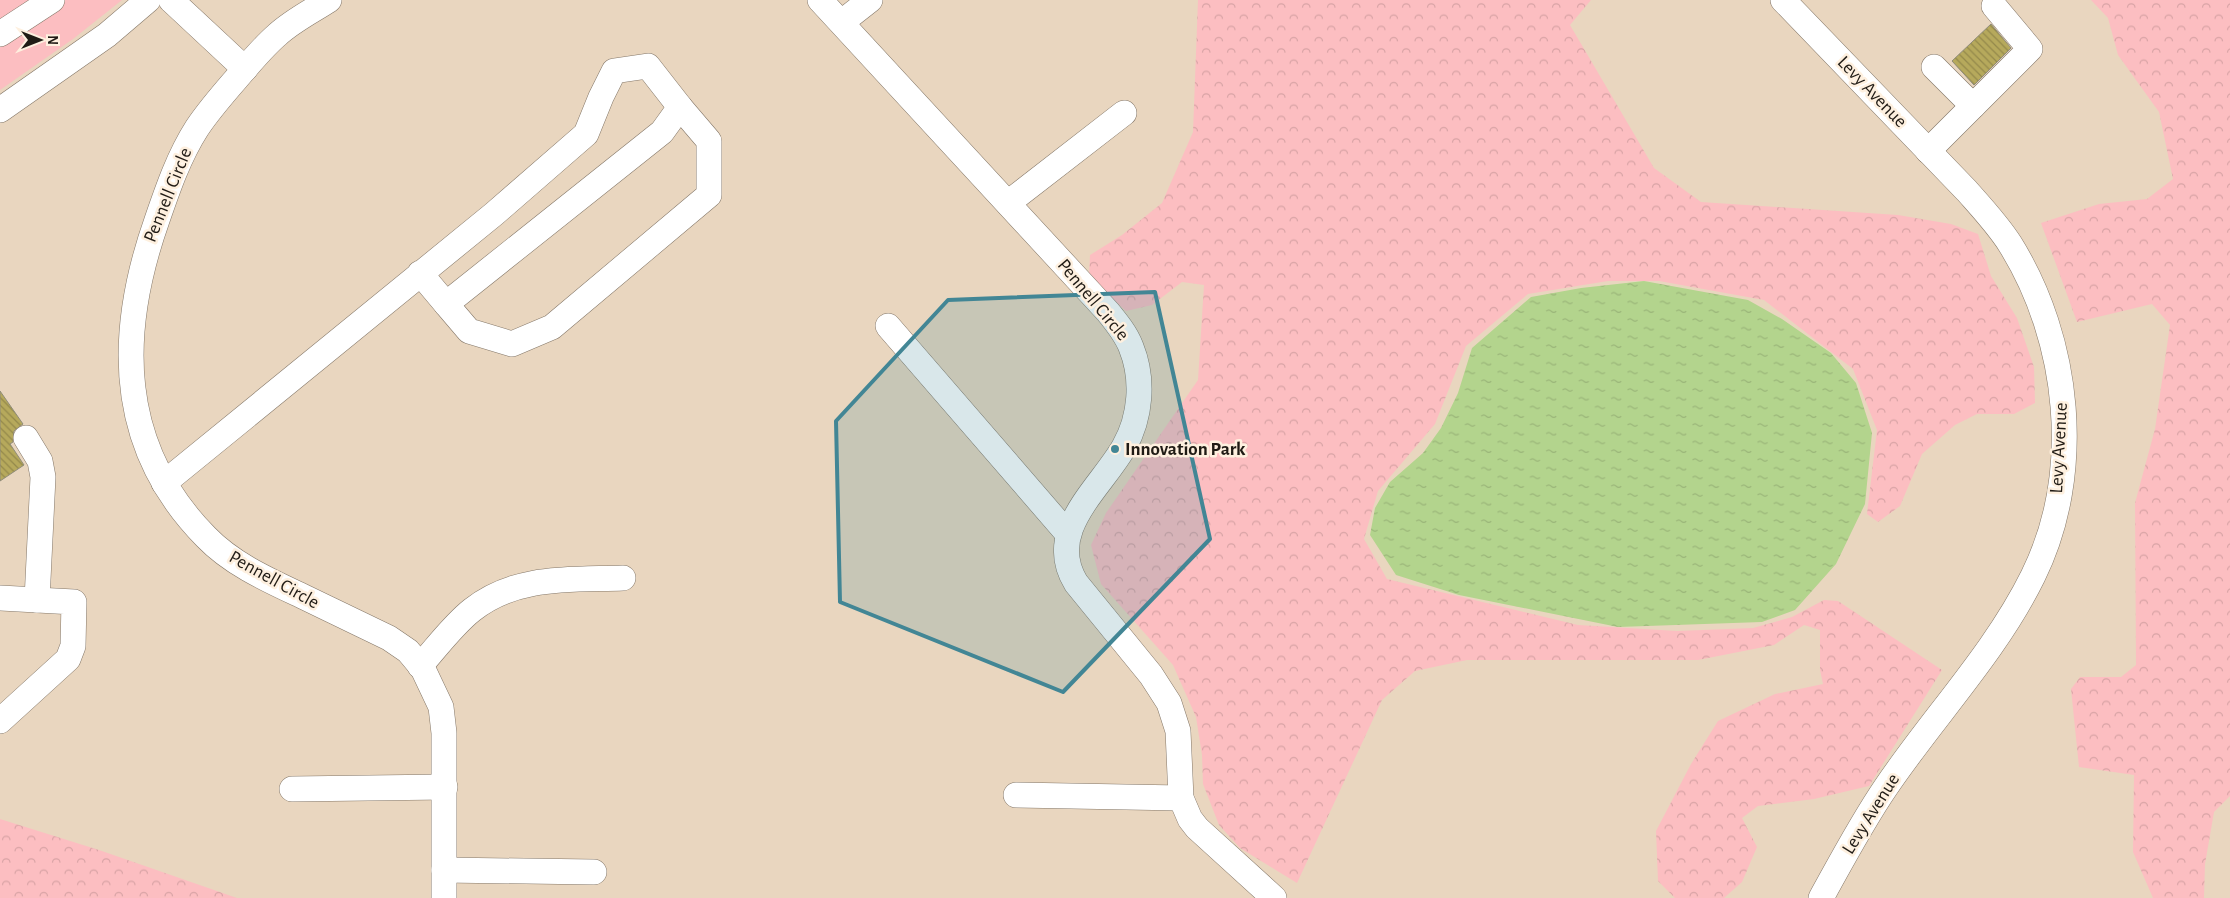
<svg xmlns="http://www.w3.org/2000/svg" width="2230" height="898" viewBox="0 0 2230 898" font-family="'Alegreya Sans',sans-serif">
	<style>
		.built { fill: #e9d6bf }
		.green { fill: #fcbec1 }
		.forest { fill: url(#forest-crowns) }
		.water { fill: url(#water-ripples) }
		.building { fill: url(#building-back-hatch); stroke: #8f8c7a }
		.lines { fill: none; stroke-linecap: round; stroke-linejoin: round }
		.minor-casing { stroke: #847768; stroke-width: 26 }
		.minor { stroke: #fff; stroke-width: 25 }
		.marked { fill: #428695; fill-opacity: 0.2; stroke: #428695; stroke-width: 4; stroke-linejoin: round }
		.poi-dot { fill: #428695; stroke: #fef0df; stroke-width: 2 }
		.labels { text-anchor: middle; dominant-baseline: central; stroke-width: 5; stroke-linejoin: round; paint-order: stroke }
		.street-label { font-size: 19px; fill: #201b15; stroke: #fef0df }
		.poi-label { font-size: 19px; font-weight: bold; fill: #201b15; stroke: #fef0df; text-anchor: start }
	</style>
	<defs>
		<pattern id="forest-crowns" width="20" height="18" patternUnits="userSpaceOnUse" patternTransform="scale(1.25)"><rect width="20" height="18" fill="#fcbec1"/><path d="M2 6a3 3 0 1 1 6 0M12 15a3 3 0 1 1 6 0" fill="none" stroke="#d8a3a5"/></pattern>
		<pattern id="water-ripples" width="26" height="14" patternUnits="userSpaceOnUse" patternTransform="scale(1.25)"><rect width="26" height="14" fill="#b3d48d"/><path d="M2 4q2-2 4 0t4 0M15 11q2-2 4 0t4 0" fill="none" stroke="#9ab579"/></pattern>
		<pattern id="building-back-hatch" width="6" height="6" patternUnits="userSpaceOnUse" patternTransform="scale(1.25)"><rect width="6" height="6" fill="#b6a95c"/><path d="M-1 5l2 2M0 0l6 6M5-1l2 2" fill="none" stroke="#94894b"/></pattern>
	</defs>
	<rect width="100%" height="100%" fill="#f1e2d2"/>
	<!-- built -->
	<rect class="built" x="0" y="0" width="2230" height="898"/>
	<!-- green -->
	<path class="green" d="M 0,0 L 122,0 L 73,39 L 0,90 Z"/>
	<!-- forest -->
	<g class="forest">
		<path d="M 1198,0 L 1591,0 L 1570,25 L 1654,168 L 1701,202 L 1898,215 L 1951,224 L 1978,234 L 1991,276 L 2017,318 L 2034,367 L 2035,403 L 2014,414 L 1977,414 L 1955,425 L 1922,454 L 1900,506 L 1878,522 L 1867,514 L 1877,430 L 1853,369 L 1764,300 L 1659,281 L 1608,281 L 1528,294 L 1466,346 L 1435,424 L 1378,491 L 1364,539 L 1387,579 L 1578,625 L 1677,631 L 1753,628 L 1792,617 L 1824,600 L 1838,601 L 1942,670 L 1869,786 L 1814,799 L 1758,806 L 1742,818 L 1757,847 L 1742,882 L 1724,898 L 1675,898 L 1658,881 L 1656,831 L 1691,764 L 1718,721 L 1775,694 L 1823,684 L 1820,670 L 1820,630 L 1804,625 L 1774,645 L 1698,660 L 1467,660 L 1415,671 L 1382,700 L 1297,883 L 1240,848 L 1219,825 L 1203,784 L 1202,755 L 1196,717 L 1173,665 L 1101,584 L 1091,545 L 1106,513 L 1198,380 L 1204,285 L 1182,282 L 1152,305 L 1126,311 L 1089,277 L 1090,255 L 1122,235 L 1162,203 L 1193,132 Z"/>
		<path d="M 2091,0 L 2230,0 L 2230,796 L 2214,812 L 2205,864 L 2204,898 L 2153,898 L 2133,852 L 2134,775 L 2079,767 L 2071,689 L 2080,677 L 2121,677 L 2136,665 L 2135,503 L 2155,429 L 2170,325 L 2152,304 L 2077,322 L 2041,223 L 2099,204 L 2147,199 L 2173,179 L 2159,112 L 2118,55 L 2108,18 Z"/>
		<path d="M 0,819 L 99,850 L 237,898 L 0,898 Z"/>
	</g>
	<!-- water -->
	<path class="water" d="M 1644,281 L 1748,300 L 1782,319 L 1831,353 L 1856,383 L 1872,433 L 1865,504 L 1836,564 L 1795,610 L 1762,622 L 1618,627 L 1459,595 L 1396,575 L 1370,535 L 1375,508 L 1390,482 L 1423,453 L 1441,428 L 1458,393 L 1472,348 L 1531,297 L 1581,288 Z"/>
	<!-- building -->
	<g class="building">
		<path d="M 1991,24 L 2011,48 L 1974,85 L 1952,61 Z"/>
		<path d="M 0,391 L 23,424 L 14,431 L 13,442 L 10,444 L 24,465 L 0,481 Z"/>
	</g>
	<g class="lines">
		<defs>
			<g id="minor">
				<path d="M 171,0 L 245,69"/>
				<path d="M 329,0 C 312,11 292,21 277,35 C 262,48 250,63 237,78 C 223,94 209,110 197,128 C 179,156 168,188 157,220 C 117,333 116,446 206,537 C 232,564 268,580 302,596 C 331,610 360,624 389,638 L 408,651 L 423,669 L 441,707 L 444,733 L 444,898"/>
				<path d="M 820,0 L 1108,312 C 1117,323 1126,334 1131,347 C 1144,379 1141,417 1124,447 C 1100,489 1044,531 1076,583 L 1151,675 L 1169,703 L 1178,731 L 1181,798 L 1190,819 L 1197,828 L 1274,898"/>
				<path d="M 1783,0 L 1967,191 C 1982,208 1998,225 2010,244 C 2070,340 2084,473 2033,576 C 1995,653 1934,716 1886,787 C 1862,822 1842,860 1821,898"/>
				<path d="M 842,22 L 870,0"/>
				<path d="M 0,34 L 52,0"/>
				<path d="M 1934,67 L 1973,106"/>
				<path d="M 0,110 L 107,35 L 148,0"/>
				<path d="M 1928,151 L 2030,49 L 1994,6"/>
				<path d="M 1008,203 L 1124,113"/>
				<path d="M 446,304 L 469,331 L 512,344 L 552,327 L 709,195 L 709,141 L 680,107"/>
				<path d="M 888,326 L 1068,534"/>
				<path d="M 26,438 L 40,461 L 43,477 L 37,600"/>
				<path d="M 164,483 L 494,214 L 586,134 L 601,97 L 614,71 L 648,66 L 680,107 L 662,132 L 446,304 L 420,273"/>
				<path d="M 0,598 L 74,602 L 73,646 L 68,659 L 0,721"/>
				<path d="M 420,666 C 437,647 453,625 472,610 C 516,575 570,580 623,578"/>
				<path d="M 292,789 L 445,787"/>
				<path d="M 1016,795 L 1181,798"/>
				<path d="M 444,870 L 594,872"/>
			</g>
		</defs>
		<!-- minor casing -->
		<use href="#minor" class="minor-casing"/>
		<!-- minor -->
		<use href="#minor" class="minor"/>
	</g>
	<!-- marked area -->
	<path class="marked" d="M 1155,292 L 1210,539 L 1063,692 L 840,602 L 836,421 L 948,300 Z"/>
	<!-- markers -->
	<circle class="poi-dot" cx="1115" cy="449" r="5"/>
	<g class="labels">
		<!-- street labels -->
		<g class="street-label">
			<text transform="translate(1872 92) rotate(46)">Levy Avenue</text>
			<text transform="translate(168 195) rotate(-68)">Pennell Circle</text>
			<text transform="translate(1093 300) rotate(50)">Pennell Circle</text>
			<text transform="translate(2059 448) rotate(-87)">Levy Avenue</text>
			<text transform="translate(274 580) rotate(29)">Pennell Circle</text>
			<text transform="translate(1871 814) rotate(-58)">Levy Avenue</text>
		</g>
		<!-- poi labels -->
		<g class="poi-label">
			<text x="1125" y="449">Innovation Park</text>
		</g>
	</g>
	<!-- north arrow -->
	<g transform="translate(40 40) rotate(90)" stroke="#fef0df" stroke-width="4" paint-order="stroke">
	<path d="M0-4L9 19L0 12L-9 19Z" fill="#201b15"/>
	<text y="-8" font-size="14" font-weight="bold" text-anchor="middle" fill="#201b15">N</text>
	</g>
</svg>
